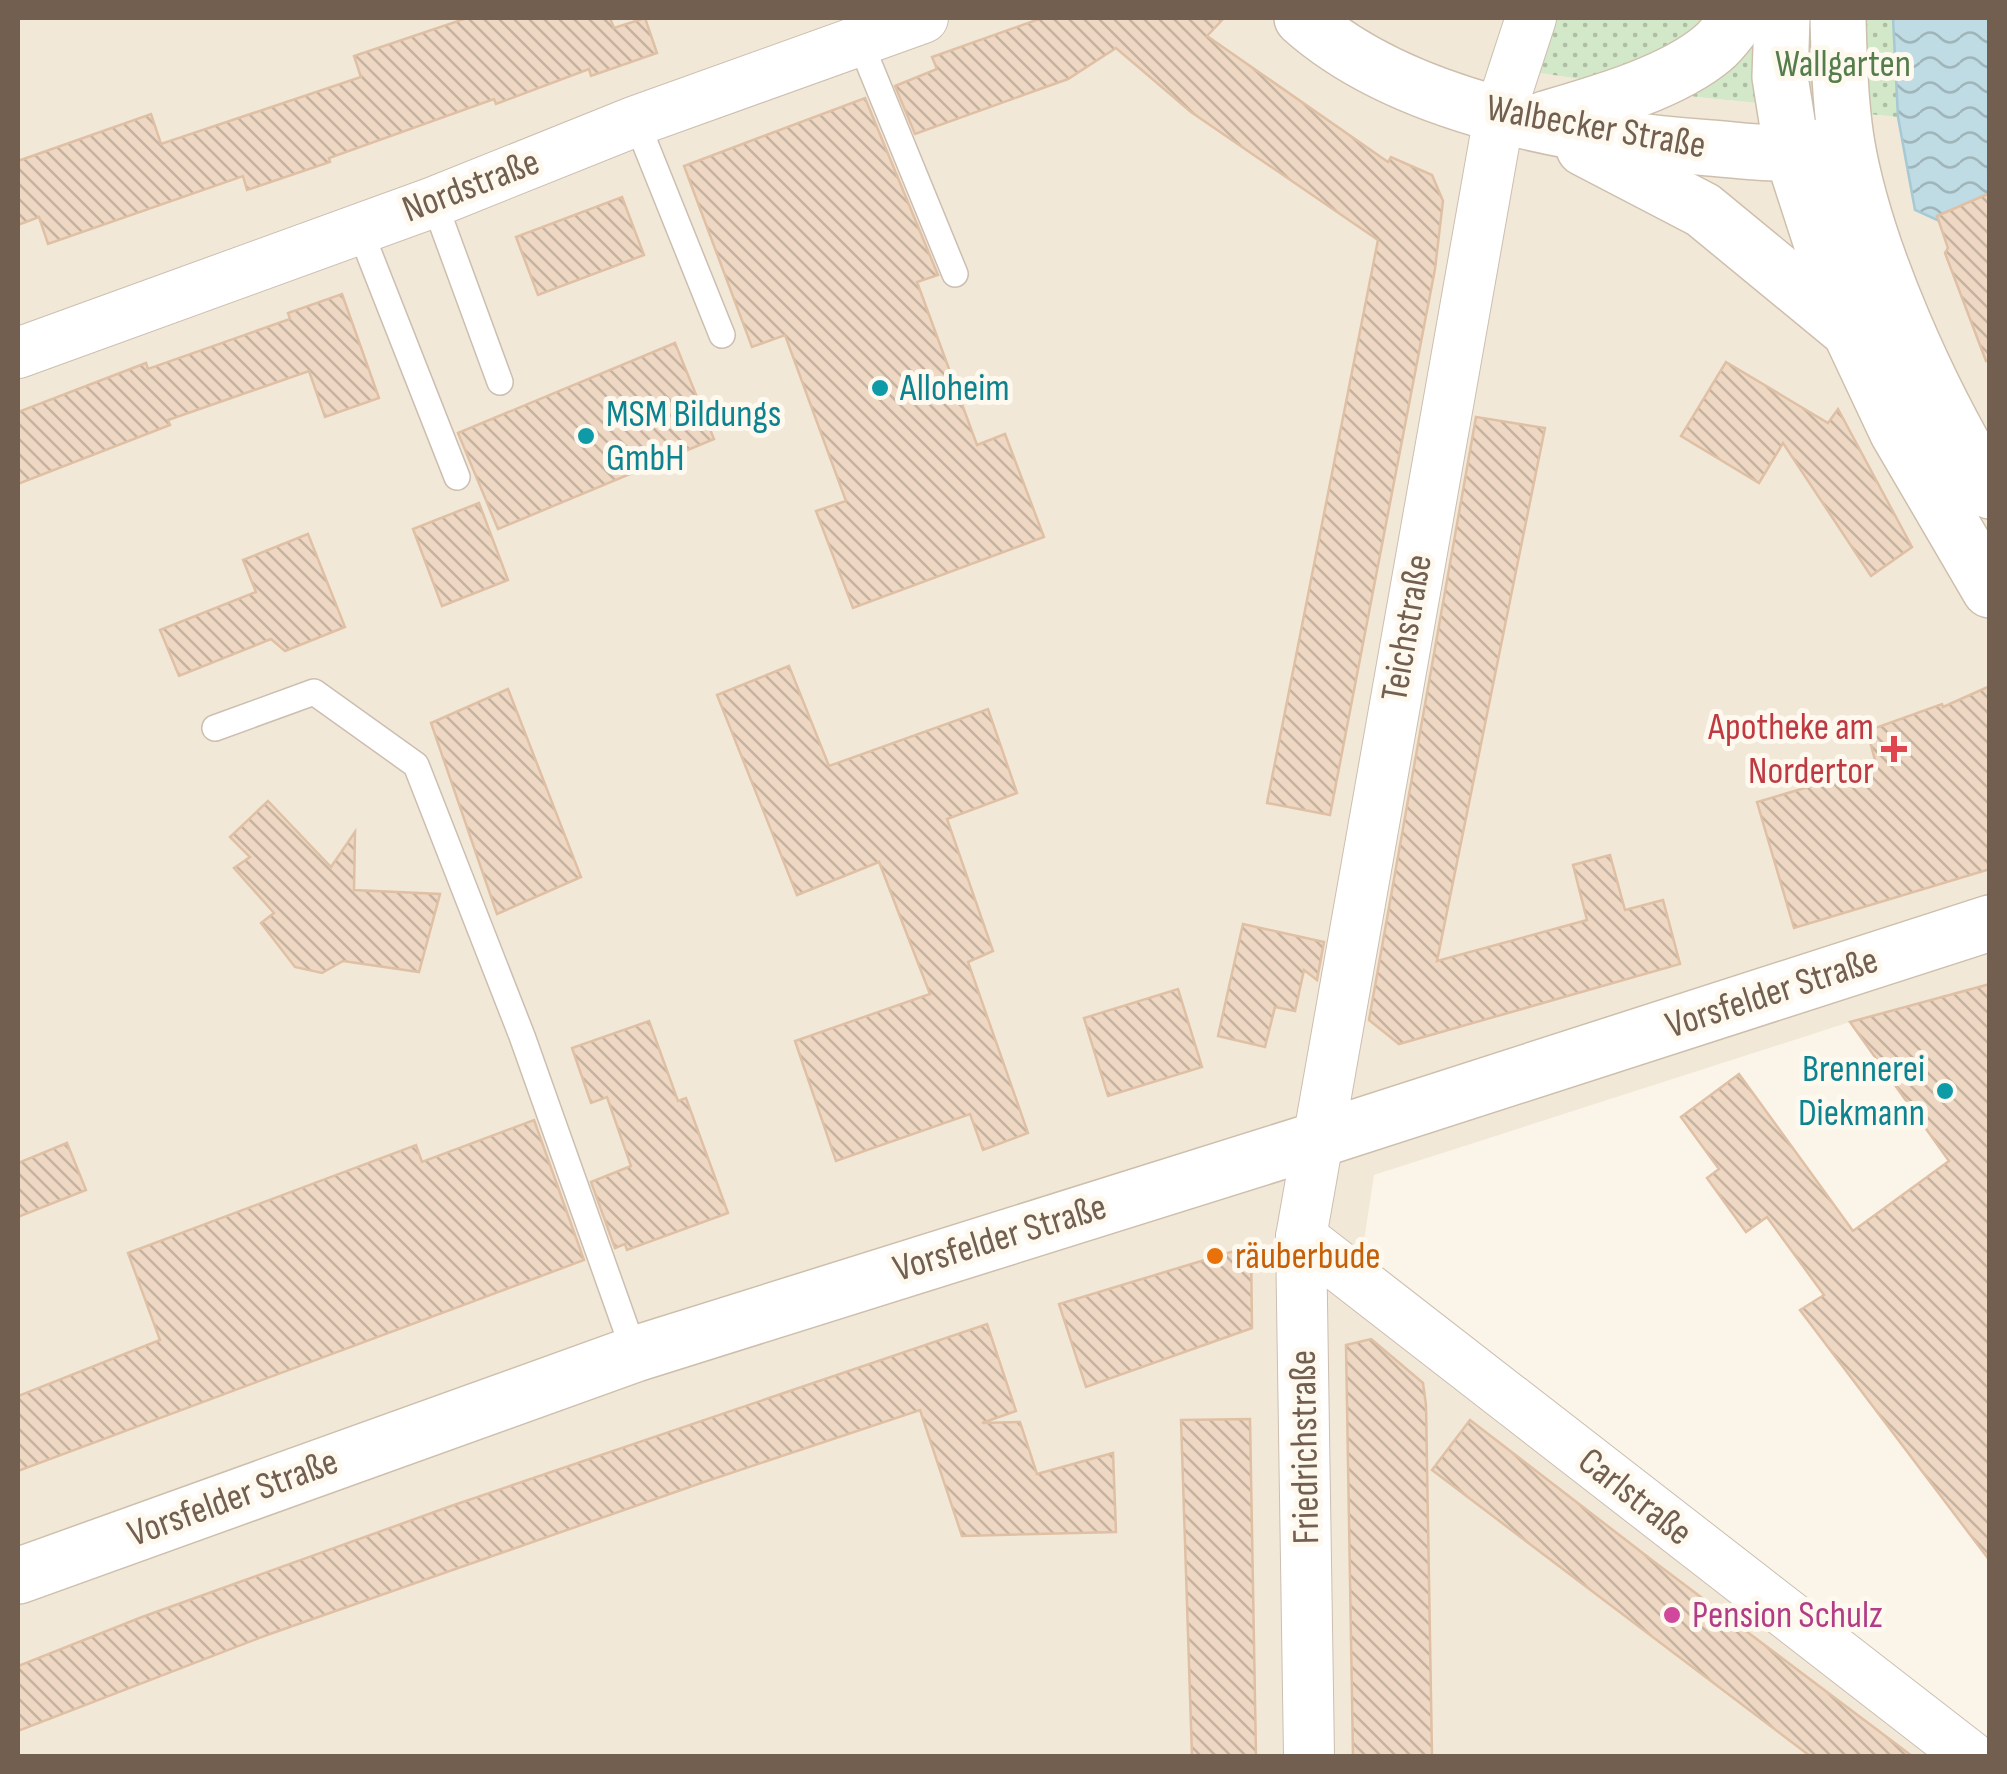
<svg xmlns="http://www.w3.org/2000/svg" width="2007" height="1774" viewBox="0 0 2007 1774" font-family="'Sofia Sans Condensed',sans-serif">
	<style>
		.residential { fill: #f2e8d8 }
		.green { fill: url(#green-dots) }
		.water { fill: url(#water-waves); stroke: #a6c9d4; stroke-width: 2.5 }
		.building { fill: url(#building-back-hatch); stroke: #dfc0a5; stroke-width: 2.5 }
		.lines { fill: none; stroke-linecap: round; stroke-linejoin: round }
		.service-casing { stroke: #ccbeb0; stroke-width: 28 }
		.minor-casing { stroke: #ccbeb0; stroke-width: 52 }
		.secondary-casing { stroke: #cebfad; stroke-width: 58 }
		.service { stroke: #fff; stroke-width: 25 }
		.minor { stroke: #fff; stroke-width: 50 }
		.secondary { stroke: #fff; stroke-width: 55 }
		.culture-dot { fill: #0f9aa8; stroke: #fef9ef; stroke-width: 4 }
		.health-dot { fill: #e0444e; stroke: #fef9ef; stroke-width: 4 }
		.food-dot { fill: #e8710a; stroke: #fef9ef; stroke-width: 4 }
		.hotel-dot { fill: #d1479c; stroke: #fef9ef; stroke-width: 4 }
		.labels { text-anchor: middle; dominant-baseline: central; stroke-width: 10; stroke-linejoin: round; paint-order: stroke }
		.park-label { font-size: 38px; fill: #557d4b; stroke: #fef9ef }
		.street-label { font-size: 38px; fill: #735f4f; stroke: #fef9ef }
		.culture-label { font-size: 38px; fill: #0d838f; stroke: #fef9ef; text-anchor: start }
		.health-label { font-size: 38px; fill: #be3a42; stroke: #fef9ef; text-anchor: end }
		.food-label { font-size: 38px; fill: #c56008; stroke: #fef9ef; text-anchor: start }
		.hotel-label { font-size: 38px; fill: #b23c85; stroke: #fef9ef; text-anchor: start }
	</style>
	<defs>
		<pattern id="green-dots" width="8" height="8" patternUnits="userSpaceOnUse" patternTransform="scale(2.5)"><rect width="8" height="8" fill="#d2e8c8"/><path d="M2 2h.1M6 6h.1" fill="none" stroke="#afbfa5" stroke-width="1.8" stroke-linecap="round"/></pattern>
		<pattern id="water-waves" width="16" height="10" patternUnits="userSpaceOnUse" patternTransform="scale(2.5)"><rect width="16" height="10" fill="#bfdbe3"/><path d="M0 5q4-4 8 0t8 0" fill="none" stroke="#a0b5ba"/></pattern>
		<pattern id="building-back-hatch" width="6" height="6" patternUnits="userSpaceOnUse" patternTransform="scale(2.5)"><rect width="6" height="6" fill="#eed8c3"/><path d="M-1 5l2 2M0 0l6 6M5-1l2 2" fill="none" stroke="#c5b2a1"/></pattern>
	</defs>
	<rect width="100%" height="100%" fill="#fbf5e9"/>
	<!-- residential -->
	<path class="residential" d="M 18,18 L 1505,18 L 1489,65 L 1697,97 L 1898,117 L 1915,210 L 1944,223 L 1989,323 L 1989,984 L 1850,1022 L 1374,1175 L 1364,1241 L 1378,1263 L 1989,1740 L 1989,1756 L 18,1756 Z"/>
	<!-- green -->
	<path class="green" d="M 1505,18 L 1893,18 L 1898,117 L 1697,97 L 1488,65 Z"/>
	<!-- water -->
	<path class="water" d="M 1893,18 L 1989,18 L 1989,323 L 1944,223 L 1915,210 L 1898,117 Z"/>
	<!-- building -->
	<g class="building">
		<path d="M 467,18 L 610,18 L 614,28 L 645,18 L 657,53 L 591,76 L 589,69 L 496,104 L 494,99 L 329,158 L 330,162 L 247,190 L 243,176 L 48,244 L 39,217 L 18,225 L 18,161 L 151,114 L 161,144 L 361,77 L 354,56 Z"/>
		<path d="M 1042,18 L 1224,18 L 1207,36 L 1388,162 L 1391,157 L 1432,175 L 1443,201 L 1435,269 L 1330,815 L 1267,803 L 1378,240 L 1191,112 L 1116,48 L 1068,79 L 915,134 L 895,86 L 937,69 L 932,57 Z"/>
		<path d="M 865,98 L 938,275 L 917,282 L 977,445 L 1005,434 L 1044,537 L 853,608 L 816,511 L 846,501 L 785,335 L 752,347 L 684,166 Z"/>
		<path d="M 1990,193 L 1990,360 L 1986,361 L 1945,253 L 1948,248 L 1937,216 Z"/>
		<path d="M 622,197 L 644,255 L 538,295 L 516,237 Z"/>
		<path d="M 342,294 L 379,398 L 325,417 L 309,371 L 168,420 L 170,425 L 18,484 L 18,412 L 146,363 L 148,369 L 290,319 L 288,313 Z"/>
		<path d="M 675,343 L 714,439 L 498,529 L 458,433 Z"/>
		<path d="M 1726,362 L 1828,423 L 1838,409 L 1912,547 L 1871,576 L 1783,443 L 1759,483 L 1681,436 Z"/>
		<path d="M 1476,417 L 1545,428 L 1437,961 L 1587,920 L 1573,865 L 1610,855 L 1625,910 L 1663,900 L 1680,964 L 1399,1044 L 1369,1020 Z"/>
		<path d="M 479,503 L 508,580 L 442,606 L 413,529 Z"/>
		<path d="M 308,534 L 345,627 L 285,651 L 271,639 L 179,676 L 160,630 L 256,592 L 243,560 Z"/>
		<path d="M 789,666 L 829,766 L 988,709 L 1017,793 L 947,819 L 993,951 L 968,962 L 1028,1133 L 983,1150 L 970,1114 L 836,1161 L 795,1041 L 930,994 L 879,862 L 797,895 L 717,695 Z"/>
		<path d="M 1990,686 L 1990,869 L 1794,928 L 1757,802 L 1877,767 L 1867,731 L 1942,704 L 1943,707 Z"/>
		<path d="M 508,689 L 581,877 L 497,914 L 431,723 Z"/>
		<path d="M 268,801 L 331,867 L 355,832 L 354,890 L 440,894 L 419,972 L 343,961 L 322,973 L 295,967 L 261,923 L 274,913 L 234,868 L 250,857 L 230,837 Z"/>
		<path d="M 1243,924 L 1324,942 L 1317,980 L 1304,970 L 1295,1011 L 1275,1007 L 1265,1047 L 1218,1036 Z"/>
		<path d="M 1990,984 L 1990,1561 L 1800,1310 L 1824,1295 L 1767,1217 L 1746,1232 L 1707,1178 L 1719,1169 L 1681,1117 L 1739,1074 L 1853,1231 L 1949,1161 L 1850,1022 Z"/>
		<path d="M 1178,989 L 1202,1067 L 1108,1096 L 1084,1018 Z"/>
		<path d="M 649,1021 L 678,1101 L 686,1098 L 728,1213 L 627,1250 L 625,1244 L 615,1248 L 591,1182 L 631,1166 L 607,1097 L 591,1103 L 572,1048 Z"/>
		<path d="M 534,1120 L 584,1260 L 18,1471 L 18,1396 L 160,1340 L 128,1253 L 416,1145 L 422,1162 Z"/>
		<path d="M 67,1143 L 86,1190 L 18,1217 L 18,1163 Z"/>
		<path d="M 1251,1246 L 1252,1328 L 1086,1387 L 1059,1304 Z"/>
		<path d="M 987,1324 L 1016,1411 L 982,1423 L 1020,1422 L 1037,1474 L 1113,1453 L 1116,1532 L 962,1536 L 920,1410 L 704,1482 L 267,1635 L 18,1731 L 18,1666 L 142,1617 L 451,1506 Z"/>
		<path d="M 1371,1339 L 1423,1383 L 1426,1405 L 1432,1756 L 1353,1756 L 1346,1345 Z"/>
		<path d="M 1250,1419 L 1256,1756 L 1192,1756 L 1181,1420 Z"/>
		<path d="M 1470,1420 L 1657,1564 L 1912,1756 L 1810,1756 L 1432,1470 Z"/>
	</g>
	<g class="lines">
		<defs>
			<g id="service">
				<path d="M 860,42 L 955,274"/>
				<path d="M 636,121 L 722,335"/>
				<path d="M 434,202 L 500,382"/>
				<path d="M 359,228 L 457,477"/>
				<path d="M 215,728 L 314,692 L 416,765 L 522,1036 L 635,1354"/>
			</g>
			<g id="minor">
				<path d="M 18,353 L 434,202 L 636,121 L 923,18"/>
				<path d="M 1301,1237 L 1970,1756"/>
				<path d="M 1309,1756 L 1301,1237 L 1499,116 L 1531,18"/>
			</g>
			<g id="secondary">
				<path d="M 1302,18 C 1402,108 1580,139 1710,148 C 1737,150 1767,155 1794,152 C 1811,150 1829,145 1846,141"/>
				<path d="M 1782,18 L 1780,77 L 1792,152 L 1850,331 L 1897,431 L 1990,590"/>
				<path d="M 1838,18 C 1839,58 1840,99 1846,139 C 1864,250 1931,396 1990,491"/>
				<path d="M 1545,119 C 1596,104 1672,83 1713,48 C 1723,40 1731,27 1739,18"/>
				<path d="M 1584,148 L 1703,210 L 1850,331"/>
				<path d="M 18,1576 L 635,1354 L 1317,1140 L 1990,923"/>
			</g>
		</defs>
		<!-- service casing -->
		<use href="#service" class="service-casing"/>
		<!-- minor casing -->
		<use href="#minor" class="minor-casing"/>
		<!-- secondary casing -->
		<use href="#secondary" class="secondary-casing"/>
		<!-- service -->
		<use href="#service" class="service"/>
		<!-- minor -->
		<use href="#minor" class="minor"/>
		<!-- secondary -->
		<use href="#secondary" class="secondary"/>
	</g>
	<!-- markers -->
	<g class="culture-dot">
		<circle cx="880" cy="388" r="10"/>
		<circle cx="586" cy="436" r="10"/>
		<circle cx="1945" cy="1091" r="10"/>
	</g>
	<path class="health-dot" d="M1889 734h10v10h10v10h-10v10h-10v-10h-10v-10h10z"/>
	<circle class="food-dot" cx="1215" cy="1256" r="10"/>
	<circle class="hotel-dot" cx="1672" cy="1615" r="10"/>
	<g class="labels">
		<!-- park labels -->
		<g class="park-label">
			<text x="1843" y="64">Wallgarten</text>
		</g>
		<!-- street labels -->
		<g class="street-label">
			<text transform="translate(1596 127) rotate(10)">Walbecker Straße</text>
			<text transform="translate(471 186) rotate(-21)">Nordstraße</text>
			<text transform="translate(1407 628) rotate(-80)">Teichstraße</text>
			<text transform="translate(1772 993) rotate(-18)">Vorsfelder Straße</text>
			<text transform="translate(1000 1238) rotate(-17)">Vorsfelder Straße</text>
			<text transform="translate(1305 1447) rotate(-91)">Friedrichstraße</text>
			<text transform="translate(1635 1497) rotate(38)">Carlstraße</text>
			<text transform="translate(233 1498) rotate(-20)">Vorsfelder Straße</text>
		</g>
		<!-- culture labels -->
		<g class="culture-label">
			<text x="900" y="388">Alloheim</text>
			<text x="606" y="414">MSM Bildungs<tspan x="606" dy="44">GmbH</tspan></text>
			<text x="1925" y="1069" text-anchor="end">Brennerei<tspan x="1925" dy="44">Diekmann</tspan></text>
		</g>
		<!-- health labels -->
		<g class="health-label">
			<text x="1874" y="727">Apotheke am<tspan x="1874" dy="44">Nordertor</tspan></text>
		</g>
		<!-- food labels -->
		<g class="food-label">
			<text x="1235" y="1256">räuberbude</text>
		</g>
		<!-- hotel labels -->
		<g class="hotel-label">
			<text x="1692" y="1615">Pension Schulz</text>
		</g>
	</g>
	<!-- border -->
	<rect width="2007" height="1774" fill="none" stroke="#735f4f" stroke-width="40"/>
</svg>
